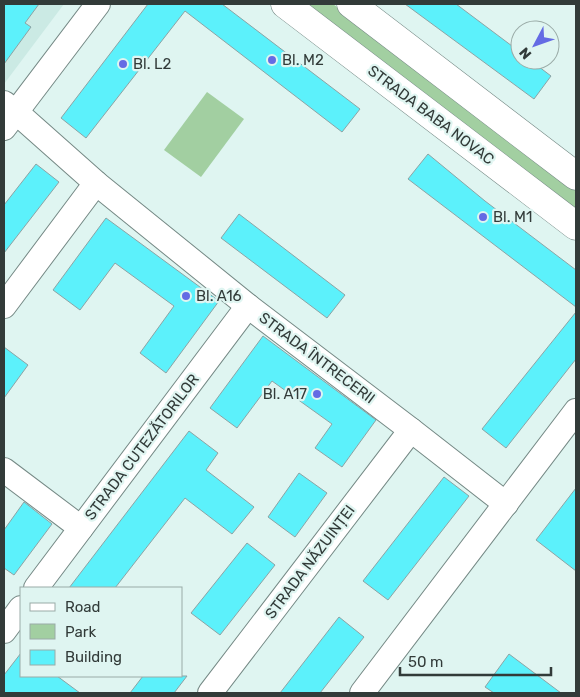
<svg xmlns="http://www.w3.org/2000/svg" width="580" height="697" viewBox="0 0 580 697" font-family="Rubik,sans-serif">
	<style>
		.built { fill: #cbeae4 }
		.green { fill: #a2cfa1 }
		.building { fill: #5cf1fb; stroke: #8da3a4 }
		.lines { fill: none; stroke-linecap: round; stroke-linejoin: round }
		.minor-casing { stroke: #758985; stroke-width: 26 }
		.secondary-casing { stroke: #758985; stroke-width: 29 }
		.minor { stroke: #fff; stroke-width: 24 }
		.secondary { stroke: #fff; stroke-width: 28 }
		.poi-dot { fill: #646be4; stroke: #dff5f1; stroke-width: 2 }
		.labels { text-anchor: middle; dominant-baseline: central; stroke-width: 4.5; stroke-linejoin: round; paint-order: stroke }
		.poi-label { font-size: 15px; fill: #323b39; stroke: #dff5f1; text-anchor: start }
		.street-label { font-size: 15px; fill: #323b39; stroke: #dff5f1 }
	</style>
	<rect width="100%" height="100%" fill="#dff5f1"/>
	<!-- built -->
	<path class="built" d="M 4,4 L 64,4 L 4,84 Z"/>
	<!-- green -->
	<g class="green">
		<path d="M 301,4 L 333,4 L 576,188 L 576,212 Z"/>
		<path d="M 207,92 L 244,119 L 201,177 L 164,150 Z"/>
	</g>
	<!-- building -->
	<g class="building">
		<path d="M 4,4 L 39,4 L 25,23 L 31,27 L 4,64 Z"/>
		<path d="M 148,4 L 222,4 L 360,109 L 342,132 L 185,11 L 86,138 L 61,118 Z"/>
		<path d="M 405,4 L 456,4 L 520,52 L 520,60 L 530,60 L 551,76 L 534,99 Z"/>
		<path d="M 428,154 L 485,201 L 576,270 L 576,307 L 408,179 Z"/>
		<path d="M 36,164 L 59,182 L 4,253 L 4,205 Z"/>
		<path d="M 239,214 L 345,295 L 327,318 L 221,238 Z"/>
		<path d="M 106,218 L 219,301 L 166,373 L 140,353 L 174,306 L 115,263 L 80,310 L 53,290 Z"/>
		<path d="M 576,312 L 576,359 L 506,448 L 482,429 Z"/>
		<path d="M 263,336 L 376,420 L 342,467 L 315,448 L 332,424 L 272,381 L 237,428 L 210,408 Z"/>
		<path d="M 4,347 L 28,365 L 4,398 Z"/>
		<path d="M 189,431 L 218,453 L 206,470 L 254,507 L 232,534 L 185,498 L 115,588 L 69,588 Z"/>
		<path d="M 299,473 L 327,493 L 295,537 L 268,517 Z"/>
		<path d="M 444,477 L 469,496 L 388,600 L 363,581 Z"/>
		<path d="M 576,488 L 576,571 L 536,540 Z"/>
		<path d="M 24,502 L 52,524 L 14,575 L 4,568 L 4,530 Z"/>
		<path d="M 247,543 L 275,565 L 220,635 L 191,613 Z"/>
		<path d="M 339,617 L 364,637 L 320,693 L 280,693 Z"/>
		<path d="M 21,653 L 21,676 L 57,676 L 80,693 L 4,693 L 4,675 Z"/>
		<path d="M 509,654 L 561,693 L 494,693 L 485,687 Z"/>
		<path d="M 143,676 L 187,676 L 174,693 L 130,693 Z"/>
	</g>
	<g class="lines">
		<defs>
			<g id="minor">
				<path d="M 4,103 L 16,112 L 96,183 L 248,306 L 411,430 L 506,504"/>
				<path d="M 4,128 L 98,4"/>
				<path d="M 4,306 L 96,183"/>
				<path d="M 4,470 L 81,528"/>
				<path d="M 36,588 L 248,306"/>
				<path d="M 4,631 L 21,608"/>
				<path d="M 210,693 L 411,430"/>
				<path d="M 362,693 L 576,411"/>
			</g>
			<g id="secondary">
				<path d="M 285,4 L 576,226"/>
				<path d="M 351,4 L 576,176"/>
			</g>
		</defs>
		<!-- minor casing -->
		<use href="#minor" class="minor-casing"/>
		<!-- secondary casing -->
		<use href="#secondary" class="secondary-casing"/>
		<!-- minor -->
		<use href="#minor" class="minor"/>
		<!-- secondary -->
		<use href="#secondary" class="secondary"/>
	</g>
	<!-- markers -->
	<g class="poi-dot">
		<circle cx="272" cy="60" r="5"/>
		<circle cx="123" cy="64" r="5"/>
		<circle cx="483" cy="217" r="5"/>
		<circle cx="186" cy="296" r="5"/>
		<circle cx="317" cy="394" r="5"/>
	</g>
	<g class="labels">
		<!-- poi labels -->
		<g class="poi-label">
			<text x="282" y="60">Bl. M2</text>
			<text x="133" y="64">Bl. L2</text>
			<text x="493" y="217">Bl. M1</text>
			<text x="196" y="296">Bl. A16</text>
			<text x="307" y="394" text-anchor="end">Bl. A17</text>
		</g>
		<!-- street labels -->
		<g class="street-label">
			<text transform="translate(431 115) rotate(37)">STRADA BABA NOVAC</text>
			<text transform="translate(317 358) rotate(37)">STRADA ÎNTRECERII</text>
			<text transform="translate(142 447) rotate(-53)">STRADA CUTEZĂTORILOR</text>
			<text transform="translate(310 562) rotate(-53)">STRADA NĂZUINȚEI</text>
		</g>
	</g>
	<!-- border -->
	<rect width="580" height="697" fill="none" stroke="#323b39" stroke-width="10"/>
	<!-- legend -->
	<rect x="20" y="587" width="162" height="90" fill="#dff5f1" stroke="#9aaba7"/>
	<rect x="30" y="603" width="25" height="8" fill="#ffffff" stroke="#9aaba7"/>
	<text x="65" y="612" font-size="15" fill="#323b39">Road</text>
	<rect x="30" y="624" width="25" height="15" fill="#a2cfa1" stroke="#9aaba7"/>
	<text x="65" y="637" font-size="15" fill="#323b39">Park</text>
	<rect x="30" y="650" width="25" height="15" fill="#5cf1fb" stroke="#9aaba7"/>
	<text x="65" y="662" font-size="15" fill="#323b39">Building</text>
	<!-- north arrow -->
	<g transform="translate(535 45) rotate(229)"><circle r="24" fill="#dff5f1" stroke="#9aaba7"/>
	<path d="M0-4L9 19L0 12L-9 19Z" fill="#646be4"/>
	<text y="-8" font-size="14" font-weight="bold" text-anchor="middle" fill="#323b39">N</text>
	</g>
	<!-- scale -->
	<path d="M400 667v8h151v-8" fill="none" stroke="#323b39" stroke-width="2.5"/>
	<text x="408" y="667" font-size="15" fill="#323b39" stroke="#dff5f1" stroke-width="4" paint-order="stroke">50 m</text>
</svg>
